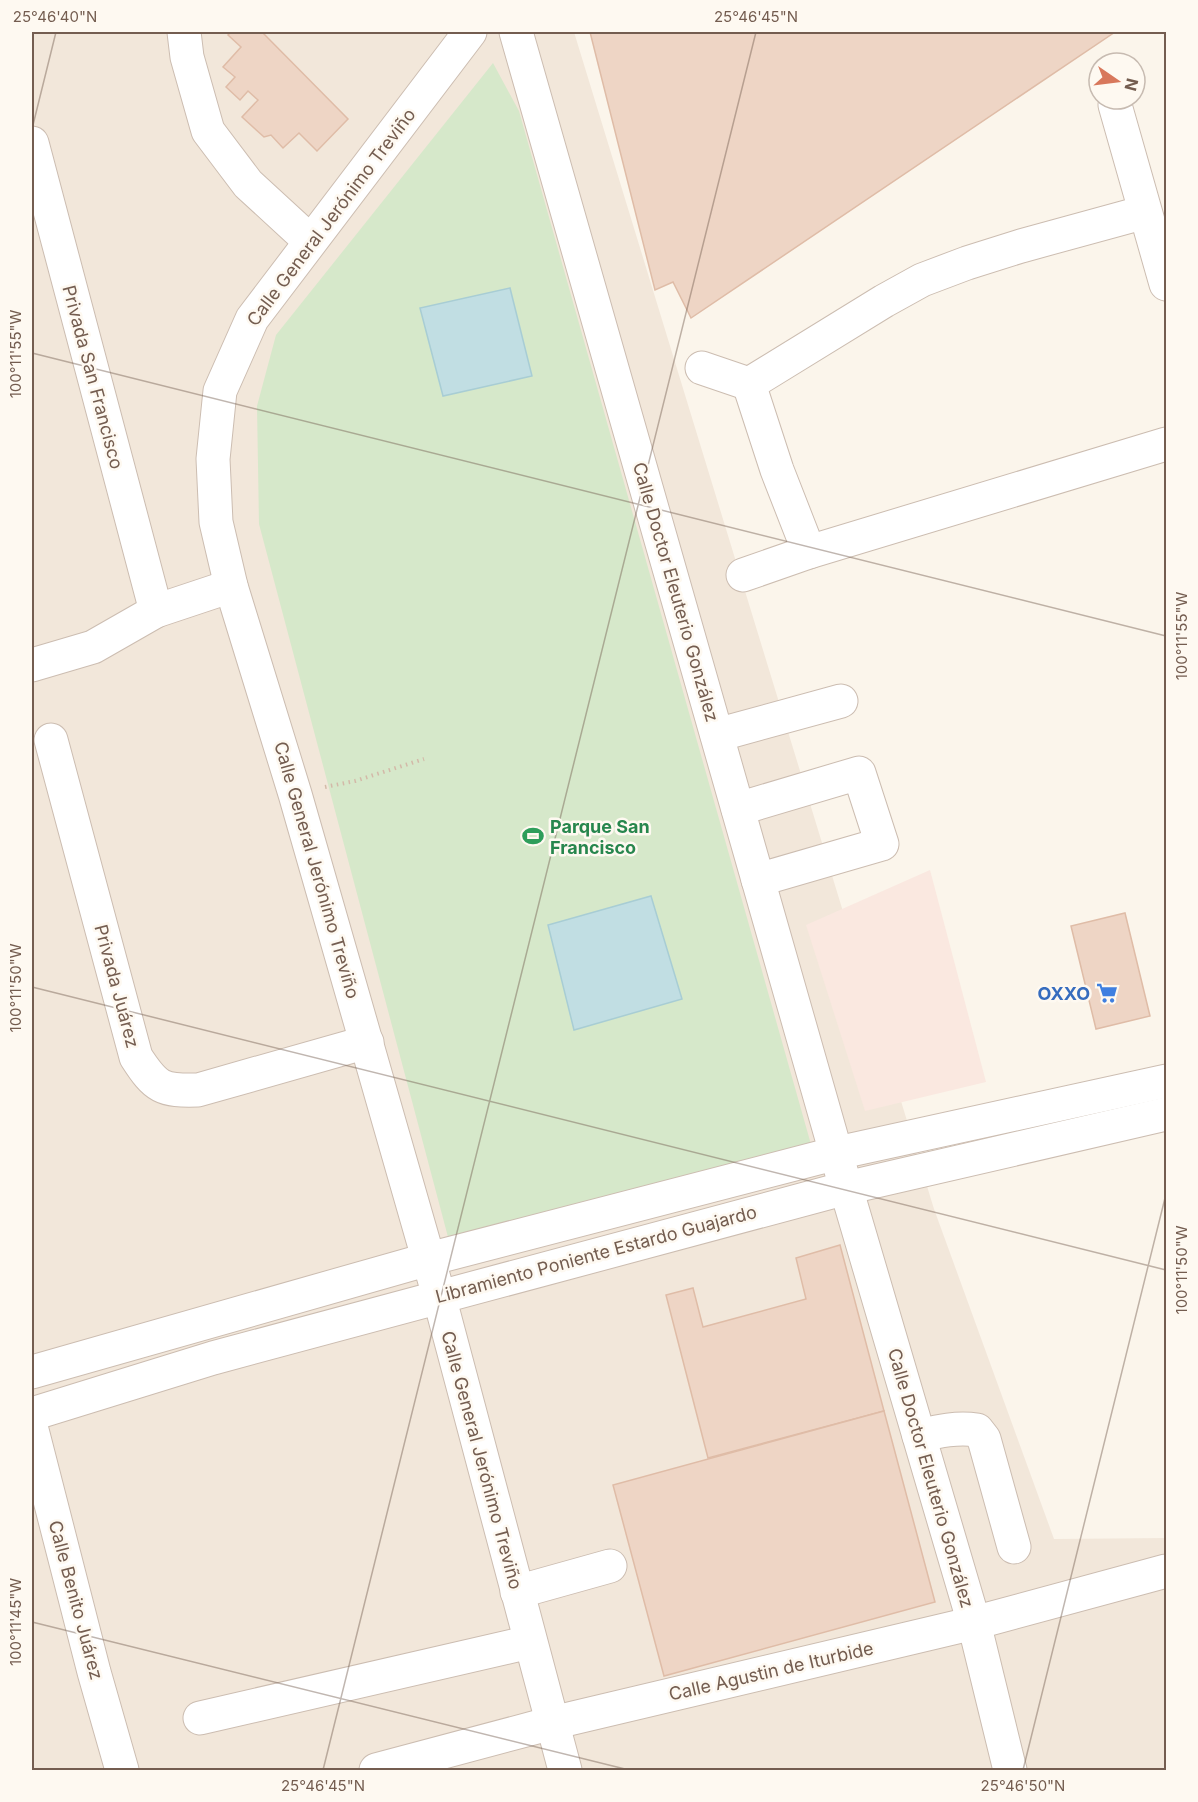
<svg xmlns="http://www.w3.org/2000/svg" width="1198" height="1802" viewBox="0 0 1198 1802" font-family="Inter,sans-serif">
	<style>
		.residential { fill: #f2e7da }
		.commercial { fill: #fae8e0 }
		.green { fill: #d6e8ca }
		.water { fill: #c1dee3; stroke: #a8cdd4; stroke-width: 1.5 }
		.building { fill: #eed5c5; stroke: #dfbca7; stroke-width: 1.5 }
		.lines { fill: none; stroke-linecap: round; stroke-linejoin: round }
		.minor-casing { stroke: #ccbdb1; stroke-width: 35 }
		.path { stroke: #d3b9a8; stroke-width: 4; stroke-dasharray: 1.5 4.5; stroke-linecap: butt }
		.minor { stroke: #fff; stroke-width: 33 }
		.ticks { fill: none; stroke: #745d50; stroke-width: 1.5; stroke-opacity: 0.45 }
		.labels { text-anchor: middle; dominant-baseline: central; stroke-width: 5; stroke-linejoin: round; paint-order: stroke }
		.street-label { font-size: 18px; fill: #745d50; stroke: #fef9f1 }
		.leisure-label { font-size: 18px; font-weight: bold; fill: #27864d; stroke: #fef9f1; text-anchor: start }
		.shop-label { font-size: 18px; font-weight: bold; fill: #366cbe; stroke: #fef9f1; text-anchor: end }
		.neatline { fill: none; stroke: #745d50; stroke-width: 2 }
		.ticks-label { font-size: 15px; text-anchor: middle; fill: #745d50 }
	</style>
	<rect width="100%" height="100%" fill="#fbf5eb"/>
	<!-- residential -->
	<path class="residential" d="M 32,32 L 574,32 L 934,1209 L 1054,1539 L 1166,1538 L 1166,1770 L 32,1770 Z"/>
	<!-- commercial -->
	<path class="commercial" d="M 930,870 L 986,1082 L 865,1111 L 806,925 Z"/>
	<!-- green -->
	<path class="green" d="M 493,63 L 519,111 L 812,1148 L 448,1237 L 259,524 L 257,406 L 276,335 Z"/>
	<!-- water -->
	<g class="water">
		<path d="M 510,288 L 532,376 L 443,396 L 420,308 Z"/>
		<path d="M 651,896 L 682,999 L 574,1030 L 548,925 Z"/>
	</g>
	<!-- building -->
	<g class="building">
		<path d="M 231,32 L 264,32 L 263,33 L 348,119 L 317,151 L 299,133 L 283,148 L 271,135 L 264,137 L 242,117 L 258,100 L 248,91 L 240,100 L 226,87 L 235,77 L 223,67 L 241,47 L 228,35 Z"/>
		<path d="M 590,32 L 1115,32 L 691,318 L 673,282 L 655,290 Z"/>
		<path d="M 1125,913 L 1150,1016 L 1096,1029 L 1071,926 Z"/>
		<path d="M 840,1245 L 884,1411 L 708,1458 L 666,1295 L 693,1288 L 703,1327 L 806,1299 L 796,1258 Z"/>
		<path d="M 884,1411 L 935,1602 L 664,1676 L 613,1485 Z"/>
	</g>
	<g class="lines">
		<defs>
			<g id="minor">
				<path d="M 184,32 L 187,57 L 208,131 L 248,184 L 310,241"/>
				<path d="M 470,32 L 252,319 L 220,391 L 213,459 L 216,522 L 231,586 L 295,794 L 439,1296 L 565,1770"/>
				<path d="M 516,32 L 846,1188 L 974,1623 L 1010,1770"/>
				<path d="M 1115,105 L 1166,284"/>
				<path d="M 32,143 L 156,611"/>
				<path d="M 702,368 L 749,384"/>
				<path d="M 749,384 L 884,301 L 922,280 L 967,263 L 1021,246 L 1145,212"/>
				<path d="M 749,384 L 777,470 L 809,552"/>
				<path d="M 743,575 L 809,552 L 1166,444"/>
				<path d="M 32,665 L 93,647 L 156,611 L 231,586"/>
				<path d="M 717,735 L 841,701"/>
				<path d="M 51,740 L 136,1057 C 156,1088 162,1091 198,1090 L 367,1042"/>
				<path d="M 738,809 L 859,773 L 882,844 L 758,880"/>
				<path d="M 32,1372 L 429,1259 L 837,1153 L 1166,1081"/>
				<path d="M 32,1414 L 213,1358 L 846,1188 L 1166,1114"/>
				<path d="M 32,1430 L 94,1672 L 122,1770"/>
				<path d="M 919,1436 C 939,1431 957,1427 977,1430 L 984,1439 L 1014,1547"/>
				<path d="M 517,1592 L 610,1566"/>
				<path d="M 200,1718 L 530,1642"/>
				<path d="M 376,1770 L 552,1723 L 974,1623 L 1166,1571"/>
			</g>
		</defs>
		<!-- minor casing -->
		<use href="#minor" class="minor-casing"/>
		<!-- path -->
		<path class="path" d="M 325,787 L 355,781 L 424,759"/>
		<!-- minor -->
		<use href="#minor" class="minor"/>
	</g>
	<!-- ticks -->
	<path class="ticks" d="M 32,129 L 56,32M 32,353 L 1166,636M 32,987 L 1166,1270M 32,1622 L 629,1770M 323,1770 L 756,32M 1023,1770 L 1166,1194"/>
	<!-- icons -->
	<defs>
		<symbol id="stadium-bare" viewBox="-9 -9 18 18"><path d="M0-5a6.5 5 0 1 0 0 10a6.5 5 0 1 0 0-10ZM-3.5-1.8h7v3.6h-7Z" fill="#2e9e5b" stroke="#fef9f1" stroke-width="2.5" paint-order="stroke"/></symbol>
		<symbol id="supermarket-bare" viewBox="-9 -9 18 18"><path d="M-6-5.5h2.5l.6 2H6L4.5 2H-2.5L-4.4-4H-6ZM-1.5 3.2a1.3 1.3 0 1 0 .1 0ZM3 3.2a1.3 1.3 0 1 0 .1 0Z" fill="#3f7fe0" stroke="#fef9f1" stroke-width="2.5" paint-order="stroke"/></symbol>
	</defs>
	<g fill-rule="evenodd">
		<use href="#stadium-bare" x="518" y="821" width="30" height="30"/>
		<use href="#supermarket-bare" x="1092" y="978" width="30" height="30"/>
	</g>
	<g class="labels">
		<!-- street labels -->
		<g class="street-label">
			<text transform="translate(331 217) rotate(-53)">Calle General Jerónimo Treviño</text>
			<text transform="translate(93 377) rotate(75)">Privada San Francisco</text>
			<text transform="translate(676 592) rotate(74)">Calle Doctor Eleuterio González</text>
			<text transform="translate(317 870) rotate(74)">Calle General Jerónimo Treviño</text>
			<text transform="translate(117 986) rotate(75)">Privada Juárez</text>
			<text transform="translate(596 1254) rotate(-15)">Libramiento Poniente Estardo Guajardo</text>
			<text transform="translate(482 1460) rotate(75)">Calle General Jerónimo Treviño</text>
			<text transform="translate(931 1478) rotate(74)">Calle Doctor Eleuterio González</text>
			<text transform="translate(76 1600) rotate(75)">Calle Benito Juárez</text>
			<text transform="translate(771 1671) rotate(-13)">Calle Agustin de Iturbide</text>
		</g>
		<!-- leisure labels -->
		<g class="leisure-label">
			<text x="550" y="826">Parque San<tspan x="550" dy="21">Francisco</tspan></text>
		</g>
		<!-- shop labels -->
		<g class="shop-label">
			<text x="1090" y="993">OXXO</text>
		</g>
	</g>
	<!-- border -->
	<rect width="1198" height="1802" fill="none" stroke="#fef9f1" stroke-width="66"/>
	<!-- north arrow -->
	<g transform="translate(1117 81) rotate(104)"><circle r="28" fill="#fef9f1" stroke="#c7bbb1" stroke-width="1.5"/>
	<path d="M0-4.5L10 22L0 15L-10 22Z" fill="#d8785c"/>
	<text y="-9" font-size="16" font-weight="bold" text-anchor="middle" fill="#745d50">N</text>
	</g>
	<rect x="33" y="33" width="1132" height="1736" class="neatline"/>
	<g class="ticks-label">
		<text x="55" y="22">25°46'40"N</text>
		<text x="756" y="22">25°46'45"N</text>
		<text transform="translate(16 354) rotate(-90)" y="5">100°11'55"W</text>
		<text transform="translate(1182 636) rotate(-90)" y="5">100°11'55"W</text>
		<text transform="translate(16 988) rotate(-90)" y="5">100°11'50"W</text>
		<text transform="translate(1182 1270) rotate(-90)" y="5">100°11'50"W</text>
		<text transform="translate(16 1622) rotate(-90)" y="5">100°11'45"W</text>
		<text x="323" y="1791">25°46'45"N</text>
		<text x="1023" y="1791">25°46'50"N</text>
	</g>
</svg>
